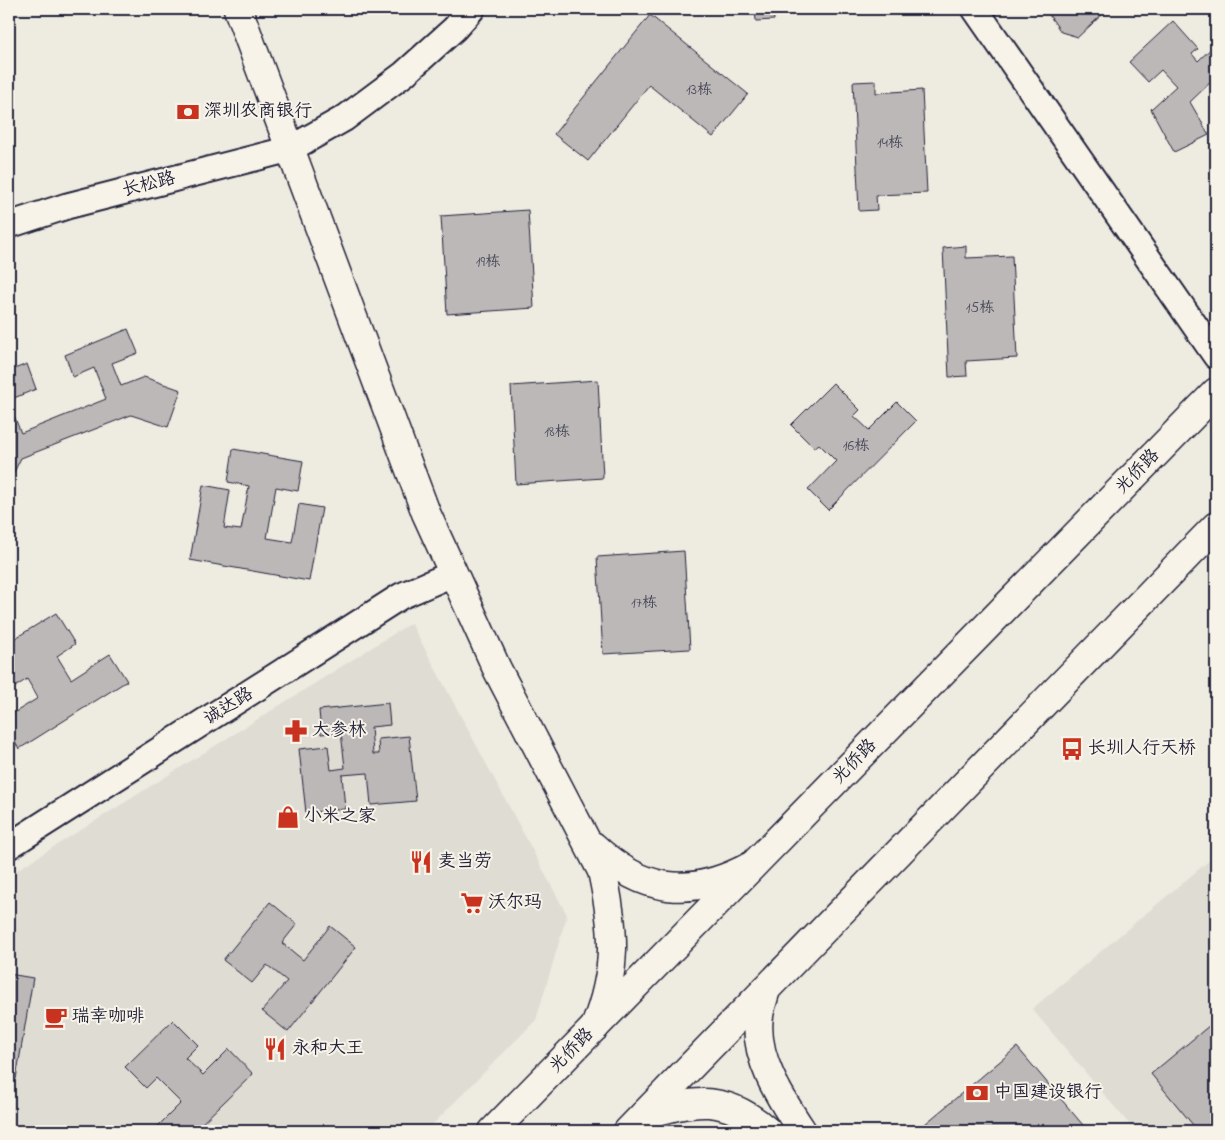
<svg xmlns="http://www.w3.org/2000/svg" width="1225" height="1140" viewBox="0 0 1225 1140" font-family="'Indie Flower','LXGW WenKai TC',sans-serif">
	<style>
		.built { fill: #dfdcd4 }
		.building { fill: #bbb8b7; stroke: #22223b }
		.lines { fill: none; stroke-linecap: round; stroke-linejoin: round }
		.street-casing { stroke: #22223b; stroke-width: 29 }
		.secondary-casing { stroke: #22223b; stroke-width: 31 }
		.primary-casing { stroke: #22223b; stroke-width: 31 }
		.street { stroke: #f7f3e8; stroke-width: 25 }
		.secondary { stroke: #f7f3e8; stroke-width: 28 }
		.primary { stroke: #f7f3e8; stroke-width: 28 }
		.labels { text-anchor: middle; dominant-baseline: central; stroke-width: 4; stroke-linejoin: round; paint-order: stroke }
		.number-label { font-size: 15px; fill: #48485a }
		.poi-label { font-size: 18px; fill: #22223b; stroke: #f7f3e8; text-anchor: start }
		.street-label { font-size: 18px; fill: #22223b; stroke: #f7f3e8 }
	</style>
	<rect width="100%" height="100%" fill="#eeebe1"/>
	<filter id="ink" filterUnits="userSpaceOnUse"><feTurbulence type="fractalNoise" baseFrequency=".02" numOctaves="2"/><feDisplacementMap in="SourceGraphic" scale="10" xChannelSelector="R" yChannelSelector="G"/><feConvolveMatrix kernelMatrix="1 2 1 2 8 2 1 2 1" color-interpolation-filters="sRGB"/></filter>
	<g filter="url(#ink)">
		<!-- built -->
		<g class="built">
			<path d="M 411,623 L 567,915 L 536,1020 L 426,1131 L 9,1131 L 9,875 Z"/>
			<path d="M 1216,855 L 1216,1131 L 1135,1131 L 1032,1009 Z"/>
		</g>
		<!-- building -->
		<g class="building">
			<path d="M 755,9 L 773,9 L 774,20 L 756,21 Z"/>
			<path d="M 1045,9 L 1108,9 L 1078,37 L 1061,32 Z"/>
			<path d="M 650,15 L 748,94 L 713,137 L 649,85 L 588,161 L 554,134 Z"/>
			<path d="M 1173,21 L 1198,49 L 1192,54 L 1198,61 L 1216,44 L 1216,77 L 1190,102 L 1209,135 L 1174,152 L 1151,109 L 1176,86 L 1161,70 L 1148,82 L 1129,62 Z"/>
			<path d="M 876,81 L 876,93 L 922,90 L 927,193 L 876,195 L 877,210 L 859,211 L 853,82 Z"/>
			<path d="M 528,210 L 534,308 L 447,314 L 441,216 Z"/>
			<path d="M 966,246 L 966,258 L 1012,256 L 1017,358 L 966,361 L 967,376 L 949,377 L 943,248 Z"/>
			<path d="M 128,329 L 138,353 L 112,363 L 121,386 L 144,377 L 181,390 L 168,427 L 131,415 L 21,458 L 9,482 L 9,403 L 21,433 L 106,399 L 94,368 L 73,377 L 65,355 Z"/>
			<path d="M 27,364 L 36,389 L 9,400 L 9,371 Z"/>
			<path d="M 598,380 L 603,478 L 516,484 L 511,386 Z"/>
			<path d="M 833,383 L 860,410 L 854,416 L 869,430 L 897,402 L 916,421 L 828,510 L 808,490 L 836,461 L 819,444 L 814,448 L 791,425 Z"/>
			<path d="M 233,449 L 303,461 L 298,491 L 276,487 L 267,538 L 292,542 L 299,504 L 322,508 L 309,581 L 190,560 L 203,485 L 230,490 L 224,528 L 241,530 L 249,486 L 228,482 Z"/>
			<path d="M 684,551 L 690,649 L 603,654 L 597,557 Z"/>
			<path d="M 56,613 L 75,644 L 57,656 L 71,679 L 110,654 L 127,681 L 19,749 L 9,733 L 9,716 L 38,698 L 27,679 L 9,691 L 9,642 Z"/>
			<path d="M 388,703 L 390,725 L 371,727 L 373,754 L 379,754 L 378,739 L 409,736 L 416,801 L 371,805 L 368,773 L 342,775 L 345,809 L 306,813 L 299,749 L 328,746 L 331,770 L 345,768 L 341,732 L 321,734 L 319,710 Z"/>
			<path d="M 270,902 L 297,924 L 282,943 L 303,960 L 330,926 L 356,947 L 288,1032 L 262,1011 L 287,981 L 267,965 L 252,983 L 223,960 Z"/>
			<path d="M 9,974 L 33,978 L 16,1079 L 9,1078 Z"/>
			<path d="M 173,1020 L 198,1045 L 185,1058 L 203,1075 L 229,1049 L 253,1074 L 194,1131 L 153,1131 L 181,1103 L 156,1078 L 146,1088 L 125,1067 Z"/>
			<path d="M 1216,1020 L 1216,1131 L 1198,1131 L 1151,1074 Z"/>
			<path d="M 1017,1047 L 1088,1131 L 921,1131 L 919,1129 Z"/>
		</g>
		<g class="lines">
			<defs>
				<g id="street">
					<path d="M 975,9 L 1216,356"/>
					<path d="M 9,225 L 67,206 L 290,149 L 345,118 L 404,74 L 454,29 L 472,9"/>
					<path d="M 9,846 L 401,596 L 452,574"/>
				</g>
				<g id="secondary">
					<path d="M 238,9 L 426,513 L 497,669 L 602,871 C 615,931 618,969 595,1027"/>
					<path d="M 593,846 C 643,893 690,899 751,866"/>
					<path d="M 766,989 C 764,998 760,1007 759,1016 C 753,1057 781,1099 802,1131"/>
					<path d="M 644,1115 C 694,1099 726,1094 767,1131"/>
				</g>
				<g id="primary">
					<path d="M 493,1131 L 1216,392"/>
					<path d="M 628,1131 L 1216,526"/>
				</g>
			</defs>
			<!-- street casing -->
			<use href="#street" class="street-casing"/>
			<!-- secondary casing -->
			<use href="#secondary" class="secondary-casing"/>
			<!-- primary casing -->
			<use href="#primary" class="primary-casing"/>
			<!-- street -->
			<use href="#street" class="street"/>
			<!-- secondary -->
			<use href="#secondary" class="secondary"/>
			<!-- primary -->
			<use href="#primary" class="primary"/>
		</g>
	</g>
	<!-- icons -->
	<defs>
		<symbol id="bank-bare" viewBox="-9 -9 18 18"><path d="M-6-4H6V4H-6ZM0-2.3a2.3 2.3 0 1 0 0 4.6a2.3 2.3 0 1 0 0-4.6Z" fill="#c8321e" stroke="#f7f3e8" stroke-width="2.5" paint-order="stroke"/></symbol>
		<symbol id="pharmacy-bare" viewBox="-9 -9 18 18"><path d="M-2-6h4v4h4v4h-4v4h-4v-4h-4v-4h4Z" fill="#c8321e" stroke="#f7f3e8" stroke-width="2.5" paint-order="stroke"/></symbol>
		<symbol id="bus-bare" viewBox="-9 -9 18 18"><path d="M-5-6H5V4H4V6H2V4H-2V6H-4V4H-5ZM-3.5-4V0h7V-4ZM-3.5 1.2v1.5H-2V1.2ZM2 1.2v1.5H3.5V1.2Z" fill="#c8321e" stroke="#f7f3e8" stroke-width="2.5" paint-order="stroke"/></symbol>
		<symbol id="shop-bare" viewBox="-9 -9 18 18"><path d="M-5-2.5h2.3a2.7 3.5 0 0 1 5.4 0H5L5.5 6h-11ZM-1.5-2.5h3a1.5 2.3 0 0 0-3 0Z" fill="#c8321e" stroke="#f7f3e8" stroke-width="2.5" paint-order="stroke"/></symbol>
		<symbol id="restaurant-bare" viewBox="-9 -9 18 18"><path d="M-5-6h1v4h1v-4h1v4h1v-4h1v5L-1.5 .5V6h-2V.5L-5-1ZM5-6V6H3V1.5H1.5Q1.5-4 5-6Z" fill="#c8321e" stroke="#f7f3e8" stroke-width="2.5" paint-order="stroke"/></symbol>
		<symbol id="supermarket-bare" viewBox="-9 -9 18 18"><path d="M-6-5.5h2.5l.6 2H6L4.5 2H-2.5L-4.4-4H-6ZM-1.5 3.2a1.3 1.3 0 1 0 .1 0ZM3 3.2a1.3 1.3 0 1 0 .1 0Z" fill="#c8321e" stroke="#f7f3e8" stroke-width="2.5" paint-order="stroke"/></symbol>
		<symbol id="cafe-bare" viewBox="-9 -9 18 18"><path d="M-5.5-4.5H6V0H3Q3 3.5 0 3.5H-2.5Q-5.5 3.5-5.5 0ZM3-3.2v2h1.7v-2ZM-6 4.5H4V6H-6Z" fill="#c8321e" stroke="#f7f3e8" stroke-width="2.5" paint-order="stroke"/></symbol>
	</defs>
	<g fill-rule="evenodd">
		<use href="#bank-bare" x="172" y="96" width="32" height="32"/>
		<use href="#pharmacy-bare" x="280" y="715" width="32" height="32"/>
		<use href="#bus-bare" x="1056" y="733" width="32" height="32"/>
		<use href="#shop-bare" x="272" y="801" width="32" height="32"/>
		<use href="#restaurant-bare" x="405" y="846" width="32" height="32"/>
		<use href="#supermarket-bare" x="456" y="887" width="32" height="32"/>
		<use href="#cafe-bare" x="40" y="1001" width="32" height="32"/>
		<use href="#restaurant-bare" x="259" y="1033" width="32" height="32"/>
		<use href="#bank-bare" x="961" y="1077" width="32" height="32"/>
	</g>
	<g class="labels">
		<!-- number labels -->
		<g class="number-label">
			<text x="699" y="90">13栋</text>
			<text x="890" y="143">14栋</text>
			<text x="488" y="262">19栋</text>
			<text x="980" y="308">15栋</text>
			<text x="557" y="432">18栋</text>
			<text x="856" y="446">16栋</text>
			<text x="644" y="603">17栋</text>
		</g>
		<!-- poi labels -->
		<g class="poi-label">
			<text x="204" y="112">深圳农商银行</text>
			<text x="312" y="731">大参林</text>
			<text x="1088" y="749">长圳人行天桥</text>
			<text x="304" y="817">小米之家</text>
			<text x="438" y="862">麦当劳</text>
			<text x="488" y="903">沃尔玛</text>
			<text x="72" y="1017">瑞幸咖啡</text>
			<text x="292" y="1049">永和大王</text>
			<text x="994" y="1093">中国建设银行</text>
		</g>
		<!-- street labels -->
		<g class="street-label">
			<text transform="translate(149 185) rotate(-14)">长松路</text>
			<text transform="translate(1138 472) rotate(-46)">光侨路</text>
			<text transform="translate(229 707) rotate(-32)">诚达路</text>
			<text transform="translate(855 762) rotate(-46)">光侨路</text>
			<text transform="translate(572 1051) rotate(-46)">光侨路</text>
		</g>
	</g>
	<!-- margin -->
	<rect width="1225" height="1140" fill="none" stroke="#f7f3e8" stroke-width="30"/>
	<rect x="15" y="15" width="1195" height="1110" fill="none" stroke="#22223b" stroke-width="2" filter="url(#ink)"/>
</svg>
